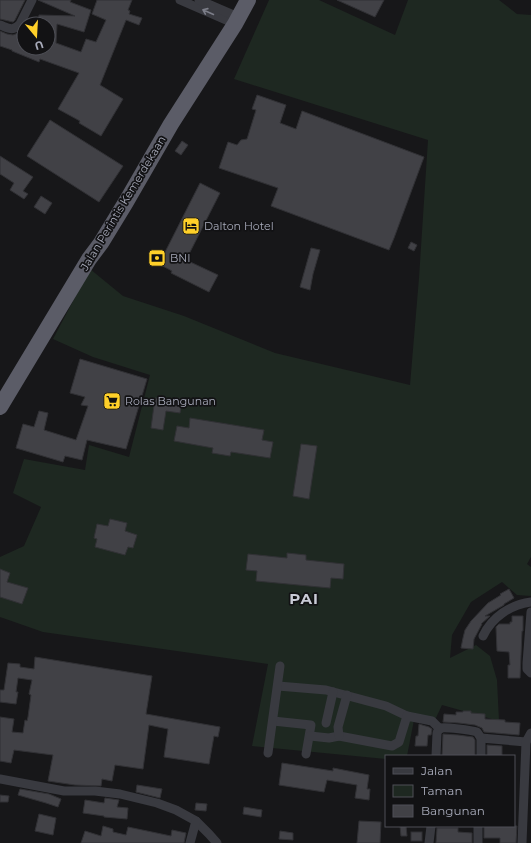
<svg xmlns="http://www.w3.org/2000/svg" width="531" height="843" viewBox="0 0 531 843" font-family="Montserrat,sans-serif">
	<style>
		.green { fill: #1e2821 }
		.building { fill: #414146; stroke: #313135 }
		.lines { fill: none; stroke-linecap: round; stroke-linejoin: round }
		.minor { stroke: #393a40; stroke-width: 9 }
		.trunk { stroke: #5b5c67; stroke-width: 16 }
		.oneway { stroke: #7c7e89 }
		.labels { text-anchor: middle; dominant-baseline: central; stroke-width: 3.5; stroke-linejoin: round; paint-order: stroke }
		.street-label { font-size: 11px; fill: #a8abba; stroke: #121214 }
		.poi-label { font-size: 11px; fill: #a8abba; stroke: #121214; text-anchor: start }
		.district-label { font-size: 15px; font-weight: bold; letter-spacing: 1px; fill: #c9cbd6; stroke: #121214 }
	</style>
	<rect width="100%" height="100%" fill="#171719"/>
	<!-- green -->
	<path class="green" d="M 269,0 L 319,0 L 395,35 L 408,0 L 499,0 L 517,14 L 531,15 L 531,557 L 527,564 L 531,567 L 531,596 L 517,595 L 502,582 L 471,602 L 452,635 L 450,658 L 476,645 L 490,656 L 497,680 L 499,721 L 442,705 L 435,720 L 414,720 L 407,756 L 386,756 L 386,759 L 252,746 L 268,664 L 43,632 L 0,617 L 0,557 L 24,546 L 41,507 L 13,493 L 24,459 L 85,470 L 89,445 L 129,457 L 150,375 L 93,357 L 53,339 L 90,269 L 123,296 L 184,316 L 275,353 L 410,385 L 419,278 L 428,140 L 234,79 Z"/>
	<!-- building -->
	<g class="building">
		<path d="M 0,0 L 25,0 L 15,20 L 13,22 L 0,19 Z"/>
		<path d="M 38,0 L 71,0 L 70,2 L 91,10 L 84,32 L 57,24 L 56,43 L 81,52 L 86,39 L 96,42 L 106,20 L 92,14 L 97,0 L 132,0 L 128,10 L 130,11 L 129,14 L 142,18 L 139,25 L 126,20 L 100,85 L 123,99 L 101,136 L 79,123 L 80,121 L 58,109 L 79,73 L 40,59 L 39,62 L 12,51 L 12,50 L 0,46 L 0,31 L 7,34 L 13,35 L 18,33 L 24,28 L 24,48 L 48,48 L 48,24 L 38,24 L 39,15 L 75,16 Z"/>
		<path d="M 337,0 L 384,0 L 375,17 Z"/>
		<path d="M 257,95 L 286,105 L 280,123 L 296,129 L 302,111 L 424,157 L 394,238 L 389,250 L 271,206 L 278,188 L 219,168 L 228,142 L 237,145 L 241,140 L 247,139 L 256,110 L 252,109 Z"/>
		<path d="M 50,120 L 123,166 L 99,202 L 27,156 Z"/>
		<path d="M 182,141 L 188,145 L 181,155 L 175,151 Z"/>
		<path d="M 0,156 L 33,177 L 23,191 L 28,194 L 24,199 L 10,190 L 14,183 L 0,174 Z"/>
		<path d="M 200,183 L 220,193 L 186,260 L 218,275 L 209,292 L 171,273 L 172,271 L 159,264 Z"/>
		<path d="M 41,196 L 52,203 L 45,214 L 34,207 Z"/>
		<path d="M 411,242 L 417,245 L 414,251 L 408,248 Z"/>
		<path d="M 311,248 L 320,250 L 313,274 L 310,290 L 300,287 Z"/>
		<path d="M 80,359 L 147,379 L 126,449 L 87,440 L 82,460 L 65,456 L 63,462 L 16,448 L 23,424 L 34,427 L 39,411 L 48,413 L 44,430 L 76,440 L 88,406 L 81,405 L 85,397 L 70,393 Z"/>
		<path d="M 155,398 L 175,401 L 175,398 L 182,399 L 180,413 L 166,411 L 163,430 L 151,428 Z"/>
		<path d="M 190,418 L 264,430 L 262,440 L 273,442 L 270,458 L 231,452 L 230,456 L 212,453 L 213,448 L 174,441 L 177,426 L 189,428 Z"/>
		<path d="M 301,444 L 317,446 L 309,499 L 293,496 Z"/>
		<path d="M 110,519 L 127,523 L 125,531 L 137,535 L 133,548 L 128,547 L 125,555 L 95,547 L 97,539 L 94,538 L 97,524 L 108,526 Z"/>
		<path d="M 287,553 L 306,555 L 306,560 L 344,564 L 343,579 L 331,578 L 330,588 L 256,581 L 257,571 L 246,570 L 248,554 L 287,558 Z"/>
		<path d="M 0,569 L 10,573 L 7,582 L 28,588 L 22,604 L 0,597 Z"/>
		<path d="M 509,589 L 514,598 L 504,604 L 504,605 L 485,616 L 490,616 L 481,624 L 482,624 L 474,639 L 473,649 L 461,648 L 463,638 L 465,630 L 471,621 L 488,603 L 501,595 L 500,594 Z"/>
		<path d="M 512,616 L 523,616 L 523,631 L 522,631 L 520,678 L 508,678 L 508,665 L 510,665 L 509,652 L 497,651 L 496,627 L 499,624 L 510,624 L 510,622 L 512,622 Z"/>
		<path d="M 35,657 L 152,676 L 146,714 L 220,727 L 218,737 L 214,736 L 209,764 L 164,757 L 168,729 L 149,725 L 143,769 L 115,765 L 112,781 L 102,779 L 101,786 L 75,785 L 48,781 L 53,755 L 14,750 L 11,763 L 0,761 L 0,717 L 14,719 L 12,732 L 23,733 L 25,720 L 27,721 L 28,717 L 31,695 L 29,694 L 32,680 L 18,678 L 16,692 L 18,692 L 16,704 L 0,702 L 0,690 L 4,690 L 8,663 L 20,664 L 20,667 L 34,669 Z"/>
		<path d="M 463,711 L 471,711 L 471,713 L 485,714 L 485,719 L 505,720 L 505,722 L 520,723 L 519,735 L 484,732 L 482,728 L 475,725 L 459,723 L 443,722 L 444,714 L 456,715 L 456,712 L 463,712 Z"/>
		<path d="M 419,724 L 429,727 L 432,729 L 431,735 L 428,735 L 427,746 L 415,746 L 416,736 L 418,736 Z"/>
		<path d="M 443,734 L 458,735 L 473,737 L 475,740 L 475,756 L 442,756 Z"/>
		<path d="M 487,745 L 502,746 L 502,756 L 487,756 Z"/>
		<path d="M 282,763 L 333,771 L 333,768 L 369,775 L 367,789 L 370,789 L 369,800 L 355,798 L 357,785 L 327,780 L 324,792 L 279,785 Z"/>
		<path d="M 137,785 L 162,789 L 160,798 L 136,792 Z"/>
		<path d="M 20,789 L 49,794 L 61,799 L 58,807 L 46,803 L 18,795 Z"/>
		<path d="M 0,795 L 9,796 L 8,802 L 0,802 Z"/>
		<path d="M 105,798 L 119,800 L 117,807 L 128,808 L 127,819 L 104,817 L 104,816 L 83,813 L 85,800 L 104,803 Z"/>
		<path d="M 196,803 L 207,804 L 206,811 L 195,810 Z"/>
		<path d="M 244,807 L 262,810 L 261,817 L 243,814 Z"/>
		<path d="M 39,814 L 56,818 L 53,835 L 35,831 Z"/>
		<path d="M 359,821 L 381,822 L 380,843 L 357,843 Z"/>
		<path d="M 103,826 L 113,829 L 113,832 L 126,835 L 128,827 L 171,836 L 172,830 L 186,833 L 184,843 L 81,843 L 85,831 L 101,836 Z"/>
		<path d="M 400,826 L 406,826 L 407,836 L 401,836 Z"/>
		<path d="M 484,826 L 517,826 L 516,843 L 500,843 L 500,838 L 484,838 Z"/>
		<path d="M 437,828 L 458,828 L 458,832 L 472,833 L 472,843 L 436,843 Z"/>
		<path d="M 280,831 L 293,833 L 293,840 L 279,839 Z"/>
		<rect x="411" y="832" width="11" height="9"/>
	</g>
	<g class="lines">
		<!-- minor -->
		<g class="minor">
			<path d="M 180,0 L 235,24"/>
			<path d="M 199,0 L 238,17"/>
			<path d="M 0,25 C 8,28 13,32 20,24 L 32,0"/>
			<path d="M 531,612 L 527,663 L 527,669 L 531,673"/>
			<path d="M 483,636 C 492,617 510,605 531,602"/>
			<path d="M 278,686 L 326,690 L 386,706 L 407,716"/>
			<path d="M 273,721 L 311,725 L 306,754"/>
			<path d="M 326,723 L 333,692"/>
			<path d="M 310,736 L 329,738 L 339,736 L 392,746 L 399,742 L 407,716 L 432,721 L 440,729"/>
			<path d="M 339,736 L 338,727 L 347,695"/>
			<path d="M 481,738 L 526,742"/>
			<path d="M 268,753 L 280,666"/>
			<path d="M 436,756 L 437,733 C 438,731 438,729 441,728 C 446,727 471,730 477,732 L 481,738 L 481,756"/>
			<path d="M 0,779 L 64,791 L 95,791 L 120,794 L 157,803 L 176,810 L 196,821 L 209,834 L 217,843"/>
			<path d="M 190,843 L 196,821"/>
			<path d="M 429,843 L 431,826"/>
			<path d="M 478,843 L 478,826"/>
			<path d="M 522,843 L 526,742 L 531,733"/>
		</g>
		<!-- trunk -->
		<path class="trunk" d="M 0,407 L 89,259 L 101,243 L 126,202 L 171,124 L 235,24 L 248,0"/>
	</g>
	<!-- one-way arrows -->
	<defs><path id="oneway-shaft" d="M-6 0H5M1.5-3L5.5 0L1.5 3" fill="none" stroke-width="1.6" stroke-linecap="round" stroke-linejoin="round"/></defs>
	<use class="oneway" href="#oneway-shaft" transform="translate(208 12) rotate(-156)"/>
	<!-- icons -->
	<defs>
		<symbol id="hotel-square" viewBox="-11 -11 22 22"><rect x="-9" y="-9" width="18" height="18" rx="4" fill="#ffd029" stroke="#121214"/><path d="M-6-4.5h1.5V1H6V5H4.5V3h-9V5H-6ZM-4 0a1.8 1.8 0 1 1 3.6 0ZM.5 0V-2.5h3Q6-2.5 6 0Z" fill="#111"/></symbol>
		<symbol id="bank-square" viewBox="-11 -11 22 22"><rect x="-9" y="-9" width="18" height="18" rx="4" fill="#ffd029" stroke="#121214"/><path d="M-6-4H6V4H-6ZM0-2.3a2.3 2.3 0 1 0 0 4.6a2.3 2.3 0 1 0 0-4.6Z" fill="#111"/></symbol>
		<symbol id="supermarket-square" viewBox="-11 -11 22 22"><rect x="-9" y="-9" width="18" height="18" rx="4" fill="#ffd029" stroke="#121214"/><path d="M-6-5.5h2.5l.6 2H6L4.5 2H-2.5L-4.4-4H-6ZM-1.5 3.2a1.3 1.3 0 1 0 .1 0ZM3 3.2a1.3 1.3 0 1 0 .1 0Z" fill="#111"/></symbol>
	</defs>
	<g fill-rule="evenodd">
		<use href="#hotel-square" x="181" y="216" width="20" height="20"/>
		<use href="#bank-square" x="147" y="248" width="20" height="20"/>
		<use href="#supermarket-square" x="102" y="391" width="20" height="20"/>
	</g>
	<g class="labels">
		<!-- street labels -->
		<g class="street-label">
			<text transform="translate(123 203) rotate(-59)">Jalan Perintis Kemerdekaan</text>
		</g>
		<!-- poi labels -->
		<g class="poi-label">
			<text x="204" y="226">Dalton Hotel</text>
			<text x="170" y="258">BNI</text>
			<text x="125" y="401">Rolas Bangunan</text>
		</g>
		<!-- district labels -->
		<g class="district-label">
			<text x="304" y="598">PAI</text>
		</g>
	</g>
	<!-- legend -->
	<rect x="385" y="755" width="130" height="72" fill="#121214" stroke="#4e4f56"/>
	<rect x="393" y="768" width="20" height="6" fill="#393a40" stroke="#4e4f56"/>
	<text x="421" y="775" font-size="12" fill="#a8abba">Jalan</text>
	<rect x="393" y="785" width="20" height="12" fill="#1e2821" stroke="#4e4f56"/>
	<text x="421" y="795" font-size="12" fill="#a8abba">Taman</text>
	<rect x="393" y="805" width="20" height="12" fill="#414146" stroke="#4e4f56"/>
	<text x="421" y="815" font-size="12" fill="#a8abba">Bangunan</text>
	<!-- north arrow -->
	<g transform="translate(36 36) rotate(162)"><circle r="19" fill="#121214" stroke="#4e4f56"/>
	<path d="M0-3L7 15L0 10L-7 15Z" fill="#ffd029"/>
	<text y="-6" font-size="11" font-weight="bold" text-anchor="middle" fill="#a8abba">U</text>
	</g>
</svg>
